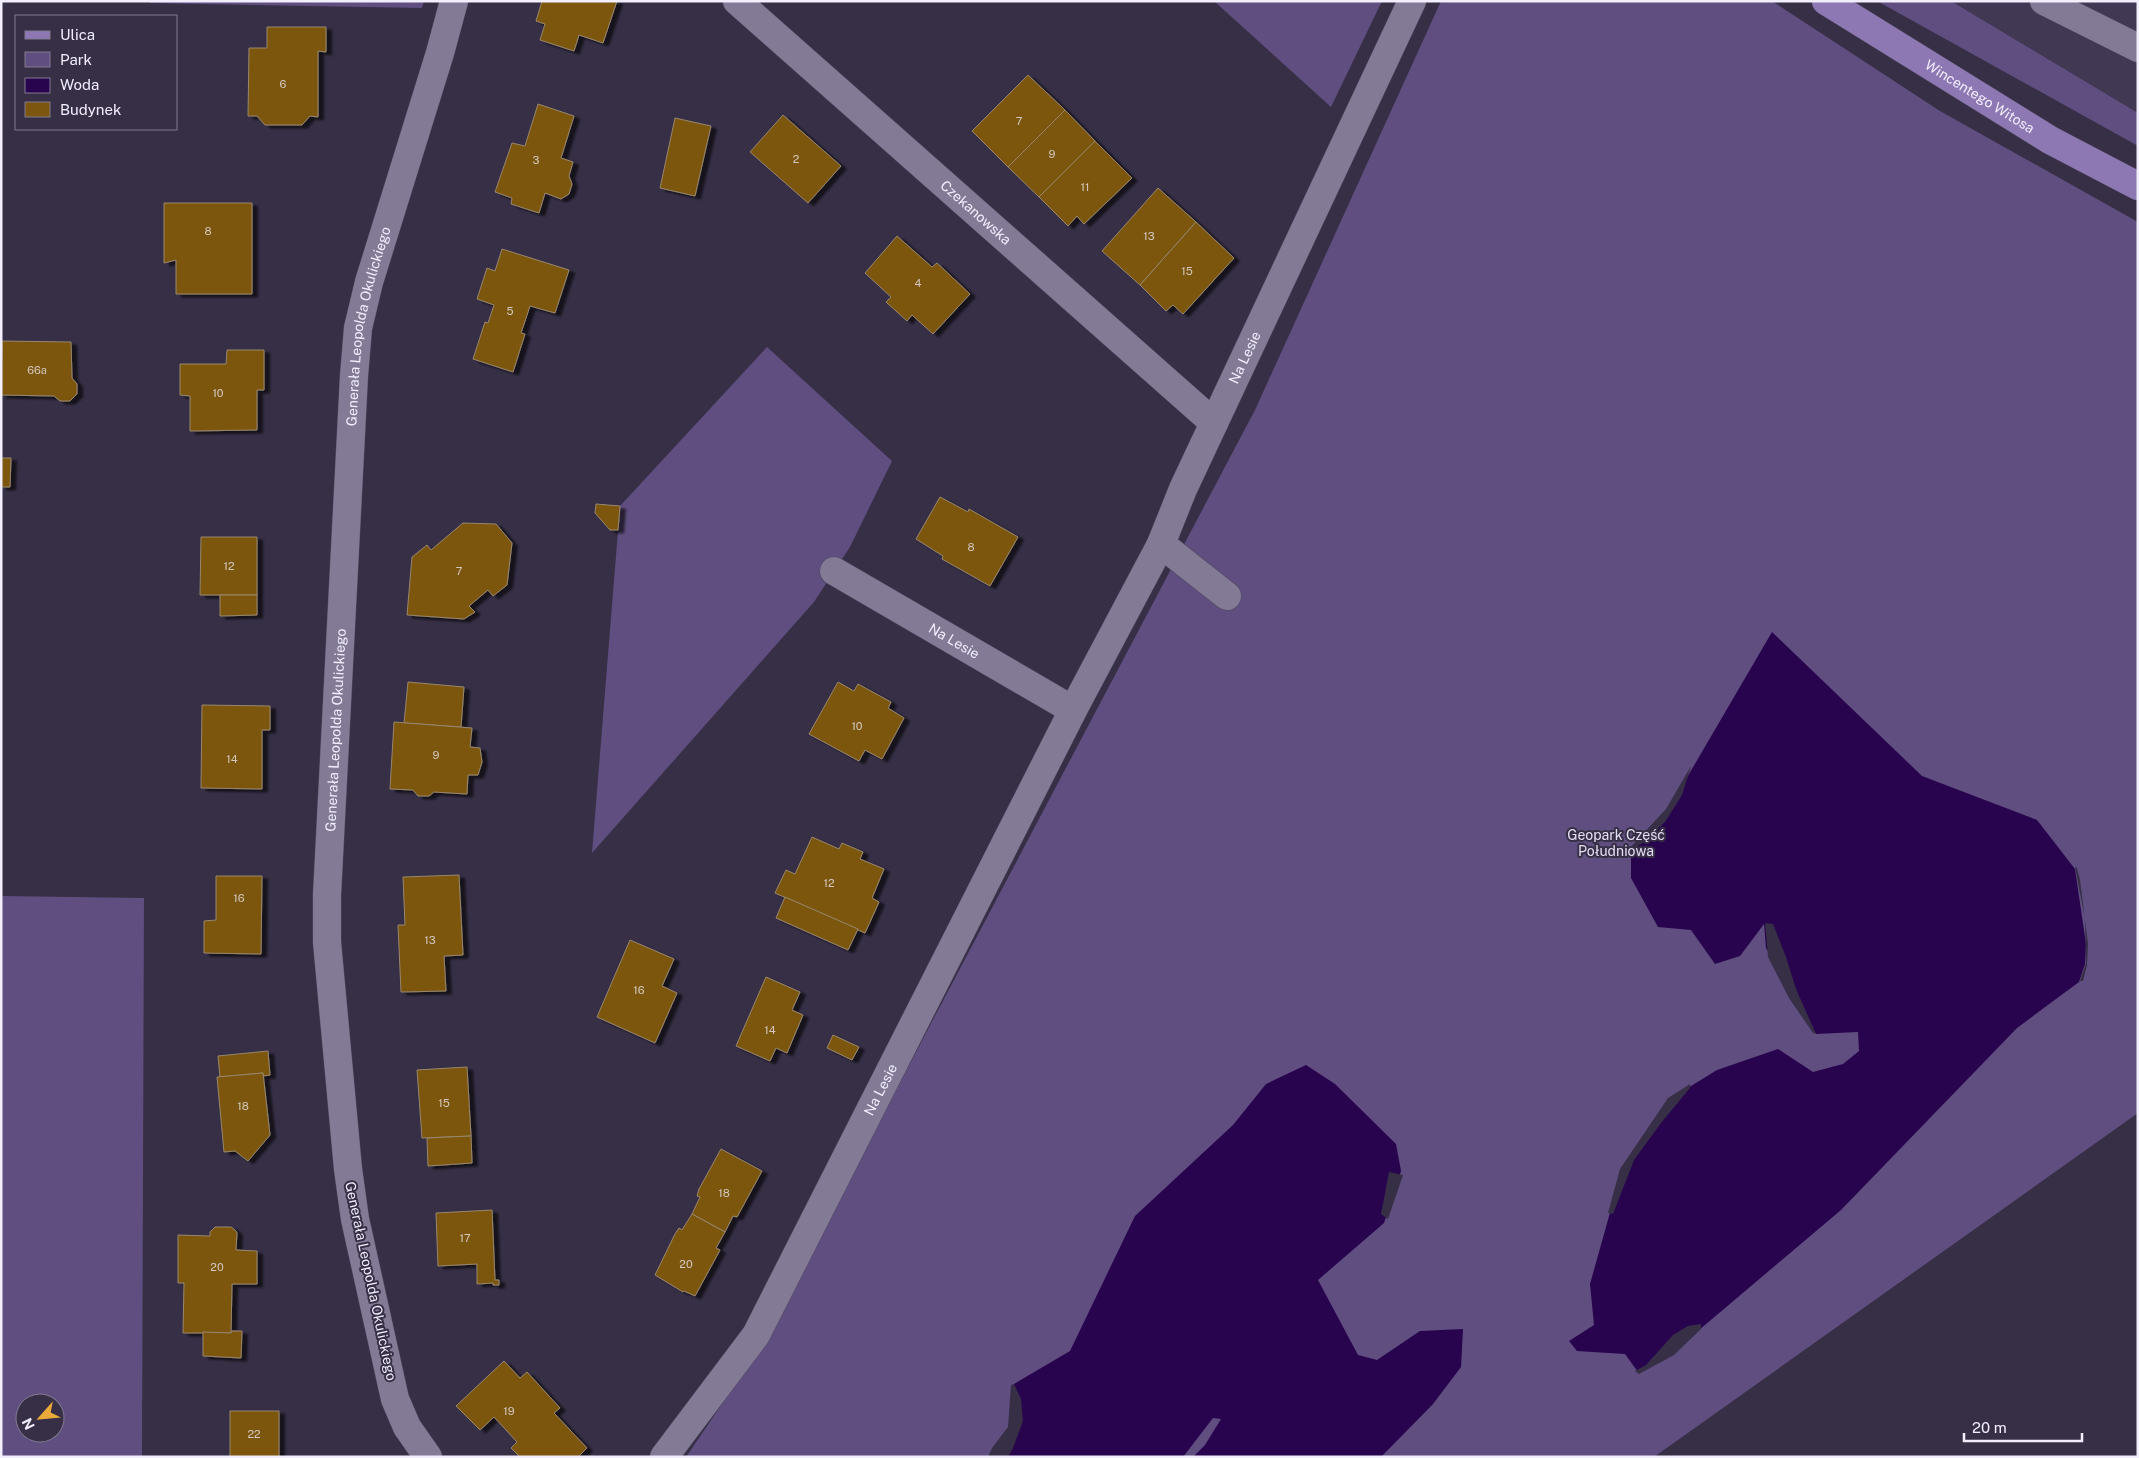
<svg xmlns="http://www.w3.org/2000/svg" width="2139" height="1458" viewBox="0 0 2139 1458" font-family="'Public Sans',sans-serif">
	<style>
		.built { fill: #413854 }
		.green { fill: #5f4e7f; fill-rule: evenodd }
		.water { fill: #29044e }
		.pier { fill: #362f46 }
		.building { fill: #7c560e; stroke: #98876e; filter: url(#shadow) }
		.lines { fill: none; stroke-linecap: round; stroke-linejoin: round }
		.minor-casing { stroke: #514a5e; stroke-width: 29 }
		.major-casing { stroke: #514a5e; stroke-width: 29 }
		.minor { stroke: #837b96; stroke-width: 28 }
		.major { stroke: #8d78b4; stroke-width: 28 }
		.labels { text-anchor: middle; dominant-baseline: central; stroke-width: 4; stroke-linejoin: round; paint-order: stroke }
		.number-label { font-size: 11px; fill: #d4c8c1 }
		.street-label { font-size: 14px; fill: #f2eefd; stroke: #362f46 }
		.park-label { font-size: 14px; fill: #e5dff4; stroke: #362f46 }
	</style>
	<defs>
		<filter id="shadow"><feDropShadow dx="5.5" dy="3" stdDeviation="1" flood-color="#0009"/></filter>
	</defs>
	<rect width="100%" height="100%" fill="#362f46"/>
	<!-- built -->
	<path class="built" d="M 1951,1 L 2138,1 L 2138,113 Z"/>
	<!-- green -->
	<g class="green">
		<path d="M 150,1 L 424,1 L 422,8 L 150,3 Z"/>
		<path d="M 1214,1 L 1382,1 L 1331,107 Z"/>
		<path d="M 1441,1 L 1772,1 L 1940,111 L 2138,222 L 2138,1113 L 1654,1457 L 686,1457 L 758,1351 L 1255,410 Z"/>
		<path d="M 1877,1 L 1951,1 L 2138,113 L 2138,146 Z"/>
		<path d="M 767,347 L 892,461 L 850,547 L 814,602 L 592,853 L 620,506 Z"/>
		<path d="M 1,896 L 144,898 L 142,1457 L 1,1457 ZM 25,1403 L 55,1403 L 55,1433 L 25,1433 Z"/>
	</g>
	<!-- water -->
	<g class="water">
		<path d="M 1772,632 L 1922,776 L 2037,820 L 2075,869 L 2086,944 L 2085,964 L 2079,982 L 2017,1028 L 1841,1210 L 1673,1352 L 1638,1372 L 1625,1354 L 1577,1351 L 1569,1341 L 1594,1325 L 1590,1284 L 1622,1170 L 1670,1099 L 1717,1070 L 1778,1049 L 1813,1072 L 1843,1064 L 1859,1051 L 1858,1032 L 1816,1034 L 1766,948 L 1764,924 L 1740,956 L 1715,964 L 1691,930 L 1658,927 L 1631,878 L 1631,851 L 1668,810 Z"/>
		<path d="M 1306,1065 L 1335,1084 L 1396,1144 L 1401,1171 L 1384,1223 L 1318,1280 L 1358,1355 L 1377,1360 L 1420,1331 L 1463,1329 L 1461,1367 L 1433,1404 L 1381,1457 L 1193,1457 L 1205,1445 L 1221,1419 L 1213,1418 L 1183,1457 L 991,1457 L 1010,1428 L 1014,1384 L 1070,1351 L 1135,1216 L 1233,1125 L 1266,1084 Z"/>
	</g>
	<!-- pier -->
	<g class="pier">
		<path d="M 1691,766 L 1682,795 L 1665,822 L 1646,841 L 1628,852 L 1629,849 L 1666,809 Z"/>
		<path d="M 2075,867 L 2077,868 L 2080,880 L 2088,944 L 2087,965 L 2083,981 L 2080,981 L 2086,963 L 2085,919 Z"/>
		<path d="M 1765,923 L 1773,924 L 1786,957 L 1796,989 L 1816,1034 L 1813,1033 L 1789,998 L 1768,957 Z"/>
		<path d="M 1690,1084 L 1690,1088 L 1661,1123 L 1634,1160 L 1613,1214 L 1608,1213 L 1620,1169 L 1668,1098 Z"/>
		<path d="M 1389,1172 L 1403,1175 L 1388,1219 L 1381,1214 Z"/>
		<path d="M 1701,1324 L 1701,1329 L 1674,1355 L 1639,1374 L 1635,1371 L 1646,1365 L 1673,1335 L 1688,1326 Z"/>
		<path d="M 1014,1384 L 1021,1399 L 1023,1421 L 1013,1448 L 1008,1457 L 988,1457 L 992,1448 L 1008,1427 L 1011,1385 Z"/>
	</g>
	<!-- building -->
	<g class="building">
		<path d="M 542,1 L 617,1 L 603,43 L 579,35 L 574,51 L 540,40 L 545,24 L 536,21 Z"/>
		<path d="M 267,27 L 326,27 L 326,52 L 318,51 L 318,117 L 310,116 L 302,125 L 265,125 L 257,116 L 248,116 L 249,48 L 267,48 Z"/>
		<path d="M 1028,75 L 1065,110 L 1008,167 L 972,131 Z"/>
		<path d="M 538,104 L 574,116 L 561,158 L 573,162 L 569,176 L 572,184 L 569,194 L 561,199 L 545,193 L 539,213 L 511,204 L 512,198 L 495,192 L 512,143 L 525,146 Z"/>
		<path d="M 1065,110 L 1095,141 L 1039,197 L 1008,167 Z"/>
		<path d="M 783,115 L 841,166 L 808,203 L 750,152 Z"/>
		<path d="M 675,118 L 711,126 L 695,196 L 660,188 Z"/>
		<path d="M 1095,141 L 1132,178 L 1084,224 L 1077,216 L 1068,226 L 1039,197 Z"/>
		<path d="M 1158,188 L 1196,222 L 1140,285 L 1102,251 Z"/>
		<path d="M 164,203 L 252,203 L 252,294 L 176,294 L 176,260 L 164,263 Z"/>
		<path d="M 1196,222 L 1234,258 L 1183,314 L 1173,305 L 1166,311 L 1140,285 Z"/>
		<path d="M 897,236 L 932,267 L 937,263 L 970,294 L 933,334 L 912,315 L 907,321 L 886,302 L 891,297 L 865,273 Z"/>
		<path d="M 502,249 L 569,270 L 555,313 L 530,306 L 521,333 L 525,334 L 513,372 L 473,359 L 485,322 L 488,323 L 494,305 L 477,299 L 487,268 L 495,271 Z"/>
		<path d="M 2,341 L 71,342 L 72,378 L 77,384 L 77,394 L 70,401 L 60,401 L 54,396 L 1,395 Z"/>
		<path d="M 227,350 L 264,350 L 264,390 L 257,390 L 257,430 L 190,431 L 190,396 L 180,395 L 180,364 L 226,364 Z"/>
		<path d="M 1,458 L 11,458 L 10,487 L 1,487 Z"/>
		<path d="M 940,497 L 968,512 L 969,509 L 1018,537 L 990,586 L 942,559 L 943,556 L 916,539 Z"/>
		<path d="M 596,504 L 620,506 L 618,530 L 610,530 L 595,513 Z"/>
		<path d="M 463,523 L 496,524 L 512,543 L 507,585 L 493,596 L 488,590 L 469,606 L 475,612 L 464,619 L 407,615 L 412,557 L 427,545 L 431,550 Z"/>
		<path d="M 201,537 L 257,537 L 257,595 L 200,595 Z"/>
		<path d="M 220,595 L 257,595 L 257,615 L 220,616 Z"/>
		<path d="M 408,682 L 464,687 L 461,727 L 404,723 Z"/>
		<path d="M 838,682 L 854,691 L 858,684 L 891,702 L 888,708 L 904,718 L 882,759 L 865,750 L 859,761 L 809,734 Z"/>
		<path d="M 202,705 L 270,706 L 270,730 L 262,730 L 262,789 L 201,788 Z"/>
		<path d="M 394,722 L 472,728 L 470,747 L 480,748 L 482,762 L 478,775 L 468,775 L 467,794 L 434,792 L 429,796 L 418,796 L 413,790 L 390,789 Z"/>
		<path d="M 812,837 L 839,849 L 842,843 L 863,852 L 860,859 L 884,869 L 872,898 L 879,902 L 865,933 L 775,893 L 786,870 L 795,874 Z"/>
		<path d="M 459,875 L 463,955 L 444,956 L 446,991 L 401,992 L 398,925 L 405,925 L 403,877 Z"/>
		<path d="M 216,876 L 262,876 L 261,954 L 204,953 L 204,921 L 216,920 Z"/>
		<path d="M 785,897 L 858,929 L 848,950 L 776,918 Z"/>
		<path d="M 630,940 L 674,959 L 662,986 L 677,993 L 655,1043 L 597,1017 Z"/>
		<path d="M 766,977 L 800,992 L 792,1010 L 803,1015 L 787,1053 L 776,1048 L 770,1061 L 736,1046 Z"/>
		<path d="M 833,1035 L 859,1047 L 852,1060 L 827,1048 Z"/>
		<path d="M 268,1051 L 270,1075 L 263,1076 L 263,1073 L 220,1077 L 218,1056 Z"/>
		<path d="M 467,1067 L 471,1136 L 422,1138 L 417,1070 Z"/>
		<path d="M 263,1073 L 270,1135 L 248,1161 L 235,1151 L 224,1152 L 217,1077 Z"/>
		<path d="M 471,1136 L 472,1163 L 428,1166 L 427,1138 Z"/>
		<path d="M 721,1149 L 762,1171 L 737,1217 L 733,1216 L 725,1232 L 692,1214 L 700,1197 L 697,1196 L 699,1189 Z"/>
		<path d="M 492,1210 L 495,1280 L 499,1280 L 499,1285 L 493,1285 L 493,1283 L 477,1284 L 477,1264 L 438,1266 L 436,1213 Z"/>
		<path d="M 692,1214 L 725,1232 L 716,1248 L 720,1250 L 695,1296 L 684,1291 L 683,1292 L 655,1275 L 675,1234 L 679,1228 L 682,1230 Z"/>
		<path d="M 215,1227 L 231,1227 L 235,1230 L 237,1233 L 236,1250 L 257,1251 L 257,1284 L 232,1284 L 231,1333 L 183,1333 L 184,1283 L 178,1283 L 178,1235 L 210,1236 L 210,1232 Z"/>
		<path d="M 232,1331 L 242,1331 L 241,1358 L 203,1356 L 203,1332 L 231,1333 Z"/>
		<path d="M 504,1361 L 520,1378 L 527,1372 L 560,1408 L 554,1413 L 587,1448 L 578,1457 L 520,1457 L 511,1448 L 517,1442 L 494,1417 L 480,1430 L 456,1406 Z"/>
		<rect x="230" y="1411" width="49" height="46"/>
	</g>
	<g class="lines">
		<defs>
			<g id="minor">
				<path id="s1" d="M 737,1 L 1214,423"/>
				<path d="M 2044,1 L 2138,48"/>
				<path d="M 1161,544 L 1227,596"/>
				<path id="s2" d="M 834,571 L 1073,710"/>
				<path id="s3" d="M 428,1457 L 407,1427 L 395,1399 L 355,1219 L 348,1169 L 327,942 L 327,895 L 354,376 L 358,328 L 369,282 L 440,53 L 454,1"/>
				<path id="s4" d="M 664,1457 L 756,1335 L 1073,710 L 1161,544 L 1183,489 L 1412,1"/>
			</g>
			<g id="major">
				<path id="s5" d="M 1826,1 L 2050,140 L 2138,186"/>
			</g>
		</defs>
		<!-- minor casing -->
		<use href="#minor" class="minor-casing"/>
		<!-- major casing -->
		<use href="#major" class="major-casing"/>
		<!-- minor -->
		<use href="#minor" class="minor"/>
		<!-- major -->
		<use href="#major" class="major"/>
	</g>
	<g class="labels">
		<!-- number labels -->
		<g class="number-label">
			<text x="283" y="84">6</text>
			<text x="1019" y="121">7</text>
			<text x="1052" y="154">9</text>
			<text x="796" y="159">2</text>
			<text x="536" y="160">3</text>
			<text x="1085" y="187">11</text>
			<text x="208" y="231">8</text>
			<text x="1149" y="236">13</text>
			<text x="1187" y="271">15</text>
			<text x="918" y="283">4</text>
			<text x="510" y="311">5</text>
			<text x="37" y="370">66a</text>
			<text x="218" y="393">10</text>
			<text x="971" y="547">8</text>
			<text x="229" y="566">12</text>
			<text x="459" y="571">7</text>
			<text x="857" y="726">10</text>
			<text x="436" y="755">9</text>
			<text x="232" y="759">14</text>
			<text x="829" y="883">12</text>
			<text x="239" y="898">16</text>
			<text x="430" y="940">13</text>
			<text x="639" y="990">16</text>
			<text x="770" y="1030">14</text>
			<text x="444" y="1103">15</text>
			<text x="243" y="1106">18</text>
			<text x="724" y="1193">18</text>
			<text x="465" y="1238">17</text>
			<text x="686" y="1264">20</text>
			<text x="217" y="1267">20</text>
			<text x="509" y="1411">19</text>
			<text x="254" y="1434">22</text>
		</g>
		<!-- street labels -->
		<g class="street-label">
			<text stroke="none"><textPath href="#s5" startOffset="181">Wincentego Witosa</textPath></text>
			<text stroke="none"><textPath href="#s1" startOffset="319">Czekanowska</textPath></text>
			<text stroke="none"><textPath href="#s3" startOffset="1148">Generała Leopolda Okulickiego</textPath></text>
			<text stroke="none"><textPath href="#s4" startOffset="1246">Na Lesie</textPath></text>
			<text stroke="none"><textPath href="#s2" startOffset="139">Na Lesie</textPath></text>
			<text stroke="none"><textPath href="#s3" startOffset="742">Generała Leopolda Okulickiego</textPath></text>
			<text stroke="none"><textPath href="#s4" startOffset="428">Na Lesie</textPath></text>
			<text transform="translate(371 1281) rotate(78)">Generała Leopolda Okulickiego</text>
		</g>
		<!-- park labels -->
		<g class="park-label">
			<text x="1616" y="835">Geopark Część<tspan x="1616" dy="16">Południowa</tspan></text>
		</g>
	</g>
	<!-- border -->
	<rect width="2139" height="1458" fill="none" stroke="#f2eefd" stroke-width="5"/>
	<!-- legend -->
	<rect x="15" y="15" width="162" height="115" fill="#362f46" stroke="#817b8f"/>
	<rect x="25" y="31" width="25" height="8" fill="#8d78b4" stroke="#817b8f"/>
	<text x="60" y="40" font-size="15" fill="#f2eefd">Ulica</text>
	<rect x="25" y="52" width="25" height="15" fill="#5f4e7f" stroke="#817b8f"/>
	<text x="60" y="65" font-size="15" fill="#f2eefd">Park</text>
	<rect x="25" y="78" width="25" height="15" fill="#29044e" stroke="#817b8f"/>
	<text x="60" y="90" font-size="15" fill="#f2eefd">Woda</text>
	<rect x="25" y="102" width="25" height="15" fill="#7c560e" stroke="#817b8f"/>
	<text x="60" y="115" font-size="15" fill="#f2eefd">Budynek</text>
	<!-- north arrow -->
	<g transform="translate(40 1418) rotate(243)"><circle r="24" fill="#362f46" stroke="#817b8f"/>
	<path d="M0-4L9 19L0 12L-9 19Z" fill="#eaaa39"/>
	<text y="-8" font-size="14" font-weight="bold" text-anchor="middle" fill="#f2eefd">N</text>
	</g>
	<!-- scale -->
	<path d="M1964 1433v8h118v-8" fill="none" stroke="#f2eefd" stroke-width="2.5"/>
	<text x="1972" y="1433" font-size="15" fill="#f2eefd" stroke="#362f46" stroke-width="4" paint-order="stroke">20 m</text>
</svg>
